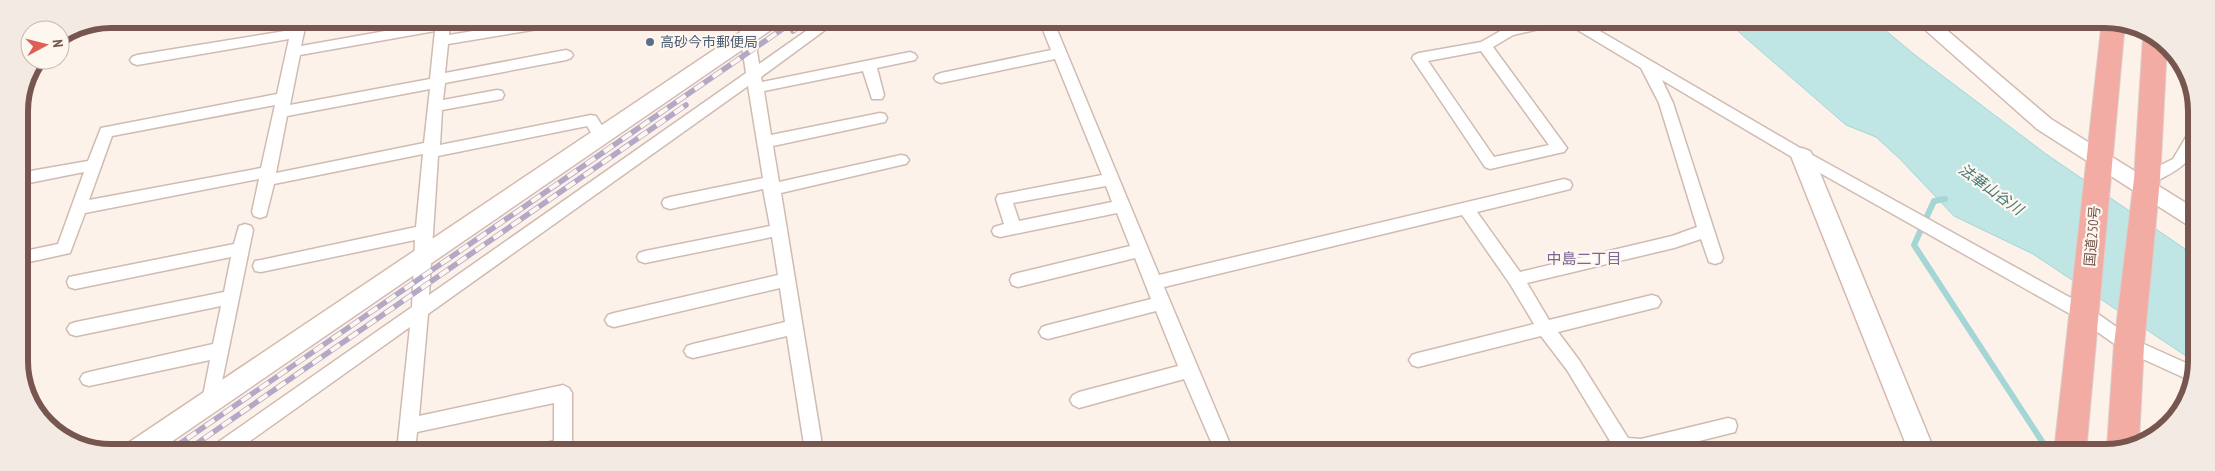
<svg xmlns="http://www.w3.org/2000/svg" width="2215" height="471" viewBox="0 0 2215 471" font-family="'PT Sans Narrow','Noto Sans JP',sans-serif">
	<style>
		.water { fill: #bfe5e4; stroke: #a5d6d6 }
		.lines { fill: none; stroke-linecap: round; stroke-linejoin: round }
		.stream { stroke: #a5d6d6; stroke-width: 6 }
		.street-casing { stroke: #d0bbb2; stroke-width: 3 }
		.secondary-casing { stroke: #d3bab0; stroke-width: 3 }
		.highway-casing { stroke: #d9d0cd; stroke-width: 2 }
		.street { fill: #fff; fill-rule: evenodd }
		.secondary { fill: #fff; fill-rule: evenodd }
		.highway { fill: #f2aca4; fill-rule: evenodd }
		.rail-casing { stroke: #b3a8c6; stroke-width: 5.5 }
		.rail { stroke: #fef7f0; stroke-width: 4; stroke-dasharray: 11; stroke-linecap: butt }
		.service-dot { fill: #5c6f8a; stroke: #fef7f0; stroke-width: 2 }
		.labels { text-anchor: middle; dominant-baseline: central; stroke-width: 4.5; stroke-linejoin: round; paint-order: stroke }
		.service-label { font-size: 14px; fill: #4e5e75; stroke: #fef7f0; text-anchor: start }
		.street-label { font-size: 14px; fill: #76564e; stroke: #fef7f0 }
		.water-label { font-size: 15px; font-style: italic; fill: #42797a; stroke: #fef7f0 }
		.neighbourhood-label { font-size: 15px; fill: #7b6691; stroke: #fef7f0 }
		.rim { fill: none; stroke: #76564e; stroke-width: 6 }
	</style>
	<rect width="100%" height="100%" fill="#fcf2ea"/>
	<!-- water -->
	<path class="water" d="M 1725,20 L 1873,20 L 1915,55 L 2046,154 L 2194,255 L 2195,362 L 2033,254 L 1954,216 L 1900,159 L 1876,137 L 1846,125 Z"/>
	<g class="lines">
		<!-- stream -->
		<path class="stream" d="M 1945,199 L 1934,201 L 1914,245 L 2049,452"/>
		<defs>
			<g id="street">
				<path d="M 293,19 L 307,19 L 301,46 L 436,22 L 436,19 L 450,19 L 449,35 L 547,19 L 561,19 L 563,22 L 556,26 L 448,44 L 445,73 L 566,50 L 571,52 L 573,55 L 571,58 L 566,60 L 445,83 L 443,100 L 497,90 L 502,91 L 504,95 L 502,99 L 497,100 L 442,110 L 440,145 L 591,115 L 596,116 L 609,137 L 606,141 L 601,142 L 596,141 L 587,126 L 438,156 L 429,295 L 746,73 L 738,19 L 752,19 L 759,64 L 823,19 L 840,19 L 761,77 L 762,82 L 910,52 L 915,54 L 917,57 L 915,60 L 877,68 L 884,95 L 882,99 L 872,99 L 863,71 L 764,91 L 771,135 L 880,113 L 885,114 L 887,118 L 885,122 L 880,123 L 773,146 L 779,182 L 901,155 L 906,156 L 909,160 L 906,164 L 901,165 L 781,193 L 823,451 L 805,451 L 787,336 L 693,358 L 687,356 L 684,351 L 687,346 L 693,344 L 785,322 L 780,288 L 614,327 L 608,325 L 605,320 L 608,315 L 614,313 L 778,275 L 772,237 L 645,263 L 639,261 L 637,257 L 639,253 L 645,251 L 770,226 L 763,189 L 670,209 L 664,207 L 662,203 L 664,199 L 670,197 L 763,178 L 748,86 L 428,314 L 419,416 L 563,385 L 569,388 L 572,393 L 572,447 L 570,451 L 537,451 L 539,445 L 554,441 L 554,403 L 417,432 L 415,451 L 397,451 L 410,327 L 236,451 L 212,451 L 214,445 L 412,307 L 415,240 L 261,272 L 255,271 L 253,266 L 255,261 L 261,260 L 416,227 L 423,154 L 274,184 L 266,216 L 260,218 L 254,216 L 252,212 L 259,179 L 85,213 L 70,253 L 20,264 L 20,252 L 58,244 L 84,172 L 19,185 L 19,173 L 88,161 L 101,128 L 277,94 L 289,39 L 137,65 L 132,63 L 130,60 L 132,57 L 137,55 L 291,30 ZM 435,31 L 430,79 L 290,105 L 300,55 ZM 430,89 L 424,143 L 276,173 L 287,116 ZM 275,105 L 261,168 L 89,200 L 112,136 Z"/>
				<path d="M 1039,20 L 1053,20 L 1159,275 L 1564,179 L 1570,181 L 1572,185 L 1570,189 L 1477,212 L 1520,272 L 1672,236 L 1697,227 L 1659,103 L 1641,68 L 1566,23 L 1513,35 L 1493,47 L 1564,144 L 1567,148 L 1564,152 L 1559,153 L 1490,169 L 1485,167 L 1412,58 L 1414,55 L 1419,53 L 1481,42 L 1504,29 L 1542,20 L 1581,20 L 1807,152 L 2091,309 L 2135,340 L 2195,367 L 2192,382 L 2189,380 L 2123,350 L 2079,319 L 1797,160 L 1662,80 L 1673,103 L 1723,258 L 1721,262 L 1715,264 L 1709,262 L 1701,239 L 1674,248 L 1527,283 L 1549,320 L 1652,295 L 1658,297 L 1661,302 L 1658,307 L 1558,332 L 1579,360 L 1628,438 L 1641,439 L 1728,418 L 1735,420 L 1737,426 L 1735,432 L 1655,452 L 1593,452 L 1595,446 L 1610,441 L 1567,370 L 1541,336 L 1418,367 L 1412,365 L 1409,360 L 1412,355 L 1418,353 L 1534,324 L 1510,284 L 1462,215 L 1164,287 L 1233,451 L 1215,451 L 1184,379 L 1079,408 L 1073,405 L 1070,400 L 1073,395 L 1079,392 L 1178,366 L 1156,311 L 1048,339 L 1042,337 L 1039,332 L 1042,327 L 1048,325 L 1151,299 L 1135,258 L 1018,287 L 1012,285 L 1010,280 L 1012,275 L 1018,273 L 1130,246 L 1117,213 L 1000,237 L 994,235 L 992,231 L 994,227 L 1004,224 L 996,199 L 998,195 L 1102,175 L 1055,59 L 941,83 L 936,81 L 934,78 L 936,75 L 941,73 L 1051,50 ZM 1481,51 L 1549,145 L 1494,157 L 1428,61 ZM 1106,186 L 1112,202 L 1019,221 L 1013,203 Z"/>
				<path d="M 1216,20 L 1245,20 C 1239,27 1215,30 1206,28 L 1204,25 L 1206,22 Z"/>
				<path d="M 2194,131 C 2198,163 2177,170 2153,183 L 2147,185 L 2141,183 L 2139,179 L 2141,175 L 2173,159 L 2189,132 Z"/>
				<path d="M 245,224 L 251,226 L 253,230 L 217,406 L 211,409 L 205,406 L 202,401 L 210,360 L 89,386 L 83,384 L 80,379 L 83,374 L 89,372 L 213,344 L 221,306 L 76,336 L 70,334 L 67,329 L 70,324 L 76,322 L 224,292 L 231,257 L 75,289 L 69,287 L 67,282 L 69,277 L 234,244 L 239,226 Z"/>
			</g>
			<g id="secondary">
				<path d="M 760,19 L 783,19 L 781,23 L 158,451 L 124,451 L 128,443 Z"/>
				<path d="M 1914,20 L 1935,20 L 2051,119 L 2194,208 L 2194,226 L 2186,224 L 2037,129 Z"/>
				<path d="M 1802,148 L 1810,151 L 1813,156 L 1935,452 L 1909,452 L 1791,156 L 1794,151 Z"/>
			</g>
			<g id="highway">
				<path d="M 2102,20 L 2122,20 L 2125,22 L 2086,452 L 2054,452 Z"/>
				<path d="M 2146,33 L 2167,44 L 2160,179 L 2144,345 L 2139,440 L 2110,452 L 2107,447 L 2114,345 L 2134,179 L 2143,38 Z"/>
			</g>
		</defs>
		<!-- street casing -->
		<use href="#street" class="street-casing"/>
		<!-- secondary casing -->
		<use href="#secondary" class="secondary-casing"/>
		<!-- highway casing -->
		<use href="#highway" class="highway-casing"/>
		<!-- street -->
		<use href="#street" class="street"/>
		<!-- secondary -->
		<use href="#secondary" class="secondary"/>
		<!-- highway -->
		<use href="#highway" class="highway"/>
		<defs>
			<g id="rail">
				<path d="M 793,31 L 809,19"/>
				<path d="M 169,451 L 797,19"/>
				<path d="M 186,451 L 686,105"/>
			</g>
		</defs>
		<!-- rail casing -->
		<use href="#rail" class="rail-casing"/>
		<!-- rail -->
		<use href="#rail" class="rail"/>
	</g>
	<!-- markers -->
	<circle class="service-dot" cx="650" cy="42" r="5"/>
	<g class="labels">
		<!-- service labels -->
		<g class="service-label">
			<text x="660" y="42">高砂今市郵便局</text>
		</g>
		<!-- street labels -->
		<g class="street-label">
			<text transform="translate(2092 236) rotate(-85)">国道250号</text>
		</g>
		<!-- water labels -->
		<g class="water-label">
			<text transform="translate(1991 189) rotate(36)">法華山谷川</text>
		</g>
		<!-- neighbourhood labels -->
		<g class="neighbourhood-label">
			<text x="1584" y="258">中島二丁目</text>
		</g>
	</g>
	<!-- crop -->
	<path d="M0 0H2215V471H0ZM111 28H2105A83 83 0 0 1 2188 111V361A83 83 0 0 1 2105 444H111A83 83 0 0 1 28 361V111A83 83 0 0 1 111 28Z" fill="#f3eae3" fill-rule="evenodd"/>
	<path class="rim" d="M111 28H2105A83 83 0 0 1 2188 111V361A83 83 0 0 1 2105 444H111A83 83 0 0 1 28 361V111A83 83 0 0 1 111 28Z"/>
	<!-- north arrow -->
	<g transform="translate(45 45) rotate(83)"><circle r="24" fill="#fef7f0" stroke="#c8b7af"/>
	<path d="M0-4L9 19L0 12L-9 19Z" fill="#df5e55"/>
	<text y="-8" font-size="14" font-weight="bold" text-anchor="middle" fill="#76564e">N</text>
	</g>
</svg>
